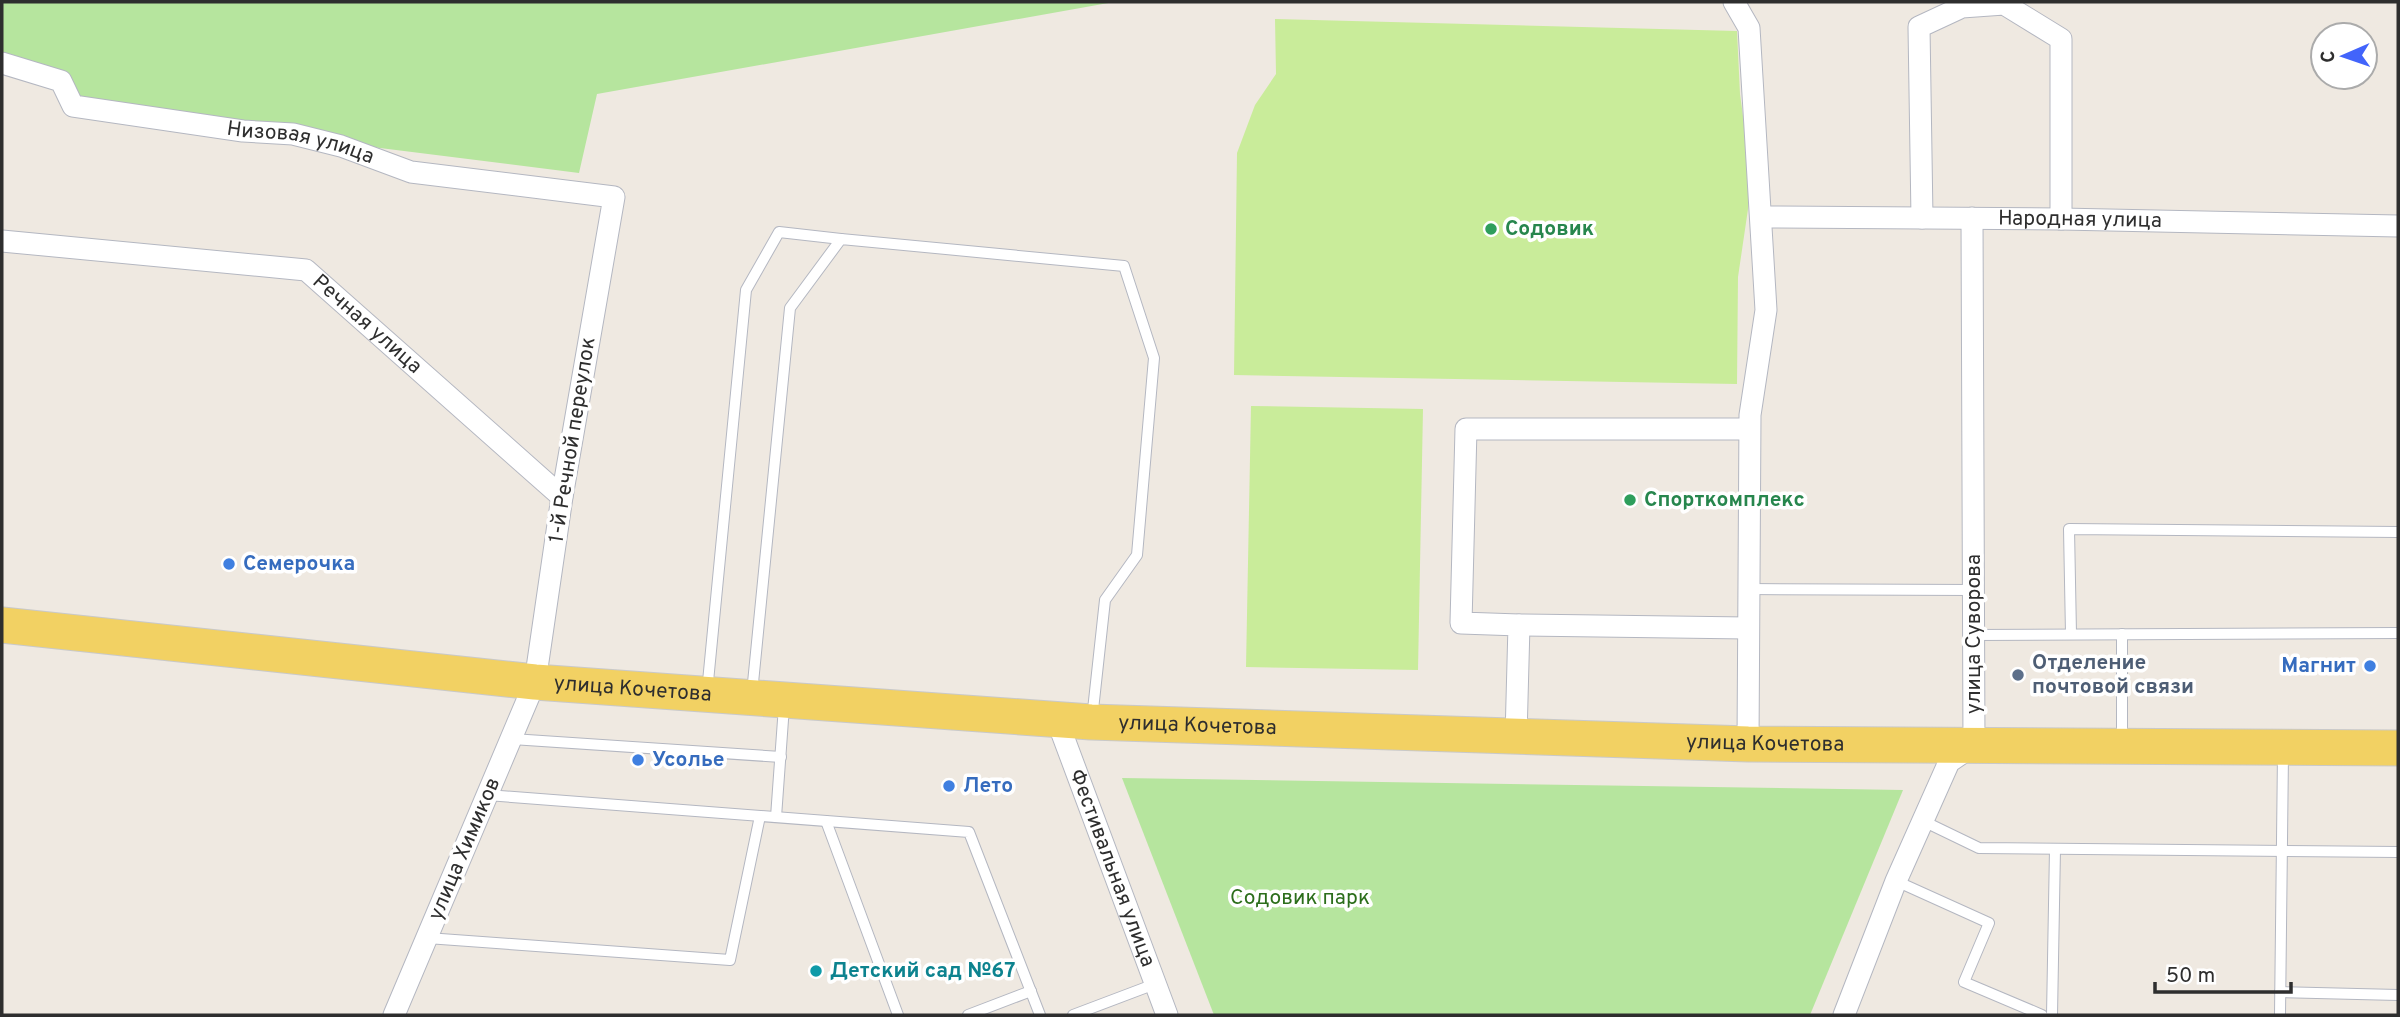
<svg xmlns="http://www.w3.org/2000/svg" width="2400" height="1017" viewBox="0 0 2400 1017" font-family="Overpass,sans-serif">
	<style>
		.green { fill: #b6e59e }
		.pitch { fill: #c9ec9a }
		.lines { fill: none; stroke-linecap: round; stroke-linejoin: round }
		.lane-casing { stroke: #b4b7c1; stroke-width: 12 }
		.street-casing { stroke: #b4b7c1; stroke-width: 23 }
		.primary-casing { stroke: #c9c9c9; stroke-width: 37 }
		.lane { stroke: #fff; stroke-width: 10 }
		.street { stroke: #fff; stroke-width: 21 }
		.primary { stroke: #f2d163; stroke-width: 35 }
		.leisure-dot { fill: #2e9e5b; stroke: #fff; stroke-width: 2.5 }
		.shop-dot { fill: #3f7fe0; stroke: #fff; stroke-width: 2.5 }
		.service-dot { fill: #5c6f8a; stroke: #fff; stroke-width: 2.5 }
		.culture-dot { fill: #0f9aa8; stroke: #fff; stroke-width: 2.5 }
		.labels { text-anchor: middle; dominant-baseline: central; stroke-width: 7; stroke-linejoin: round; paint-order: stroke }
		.street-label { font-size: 21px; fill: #2e2e2e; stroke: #fff }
		.leisure-label { font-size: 21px; font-weight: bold; fill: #27864d; stroke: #fff; text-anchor: start }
		.shop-label { font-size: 21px; font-weight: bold; fill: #366cbe; stroke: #fff; text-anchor: start }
		.service-label { font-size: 21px; font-weight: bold; fill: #4e5e75; stroke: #fff; text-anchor: start }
		.park-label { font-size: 21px; fill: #2c6e1b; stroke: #fff }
		.culture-label { font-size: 21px; font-weight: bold; fill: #0d838f; stroke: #fff; text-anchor: start }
	</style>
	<rect width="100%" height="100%" fill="#efe9e1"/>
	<!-- green -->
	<g class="green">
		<path d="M 2,2 L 1114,2 L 597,94 L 579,173 L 101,113 L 2,61 Z"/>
		<path d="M 1122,778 L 1903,790 L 1810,1015 L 1214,1015 Z"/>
	</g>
	<!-- pitch -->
	<g class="pitch">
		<path d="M 1275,19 L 1737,31 L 1740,94 L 1752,182 L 1738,277 L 1737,384 L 1234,375 L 1237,153 L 1255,105 L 1276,74 Z"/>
		<path d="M 1251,406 L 1423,409 L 1418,670 L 1246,667 Z"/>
	</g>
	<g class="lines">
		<defs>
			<g id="lane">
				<path d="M 1747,589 L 1973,590"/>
				<path d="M 2071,634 L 2069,529 L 2398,532"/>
				<path d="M 1974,635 L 2398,633"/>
				<path d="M 707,692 L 746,290 L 779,232 L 841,239"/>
				<path d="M 752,693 L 790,308 L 841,239 L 1124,266 L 1154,358 L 1137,555 L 1105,600 L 1092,719"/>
				<path d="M 512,739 L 781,757"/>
				<path d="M 2122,743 L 2122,634"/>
				<path d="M 487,795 L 969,832 L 1040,1015"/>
				<path d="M 776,817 L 784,706"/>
				<path d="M 1921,820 L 1979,848 L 2398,852"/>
				<path d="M 826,821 L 898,1015"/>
				<path d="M 1896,881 L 1989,923 L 1964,982 L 2042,1015"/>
				<path d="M 427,938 L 730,960 L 760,816"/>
				<path d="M 2280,992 L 2398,995"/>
				<path d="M 968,1015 L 1031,991"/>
				<path d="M 1073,1015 L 1155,984"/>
				<path d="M 2052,1015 L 2055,849"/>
				<path d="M 2280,1015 L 2283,753"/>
			</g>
			<g id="street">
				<path d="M 1734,2 L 1749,28 L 1766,310 L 1750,415 L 1748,744"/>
				<path id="s1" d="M 2,63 L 61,81 L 73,106 L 243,131 L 293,134 L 341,146 L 411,172 L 614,197 L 562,497 L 535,682 L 394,1015"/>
				<path id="s2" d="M 1762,217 L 2061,219 L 2398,226"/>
				<path d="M 1922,218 L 1919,27 L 1962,7 L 2004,4 L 2061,39 L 2061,219"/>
				<path id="s3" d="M 2,241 L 306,270 L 562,497"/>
				<path d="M 1519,625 L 1747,628"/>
				<path id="s4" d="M 1057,720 L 1167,1015"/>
				<path d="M 1516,737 L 1519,625 L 1461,623 L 1466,429 L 1749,429"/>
				<path d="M 1844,1015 L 1896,881 L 1949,762 L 1974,745 L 1972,218"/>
			</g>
			<g id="primary">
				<path id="s5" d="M 2,625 L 535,682 L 1091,722 L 1748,744 L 2398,748"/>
			</g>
		</defs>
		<!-- lane casing -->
		<use href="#lane" class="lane-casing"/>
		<!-- street casing -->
		<use href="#street" class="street-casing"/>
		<!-- primary casing -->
		<use href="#primary" class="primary-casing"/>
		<!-- lane -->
		<use href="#lane" class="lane"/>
		<!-- street -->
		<use href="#street" class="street"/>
		<!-- primary -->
		<use href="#primary" class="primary"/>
	</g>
	<!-- markers -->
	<g class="leisure-dot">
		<circle cx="1491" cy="229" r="7"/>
		<circle cx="1630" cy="500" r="7"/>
	</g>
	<g class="shop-dot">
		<circle cx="229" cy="564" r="7"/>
		<circle cx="2370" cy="666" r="7"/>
		<circle cx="638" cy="760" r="7"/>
		<circle cx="949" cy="786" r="7"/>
	</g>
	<circle class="service-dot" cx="2018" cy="675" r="7"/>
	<circle class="culture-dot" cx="816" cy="971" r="7"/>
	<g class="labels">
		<!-- street labels -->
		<g class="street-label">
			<text stroke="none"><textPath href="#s1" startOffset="320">Низовая улица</textPath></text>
			<text stroke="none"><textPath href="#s2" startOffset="318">Народная улица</textPath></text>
			<text stroke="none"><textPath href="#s3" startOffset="387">Речная улица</textPath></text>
			<text transform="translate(573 440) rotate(-81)">1-й Речной переулок</text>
			<text transform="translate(1974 634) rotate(-90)">улица Суворова</text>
			<text stroke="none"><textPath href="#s5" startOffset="634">улица Кочетова</textPath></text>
			<text stroke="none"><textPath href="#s5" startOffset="1200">улица Кочетова</textPath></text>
			<text stroke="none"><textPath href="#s5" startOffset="1768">улица Кочетова</textPath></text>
			<text transform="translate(465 849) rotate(-67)">улица Химиков</text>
			<text stroke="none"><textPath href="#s4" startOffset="158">Фестивальная улица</textPath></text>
		</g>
		<!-- leisure labels -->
		<g class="leisure-label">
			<text x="1505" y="229">Содовик</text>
			<text x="1644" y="500">Спорткомплекс</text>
		</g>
		<!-- shop labels -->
		<g class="shop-label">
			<text x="243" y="564">Семерочка</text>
			<text x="2356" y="666" text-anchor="end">Магнит</text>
			<text x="652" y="760">Усолье</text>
			<text x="963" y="786">Лето</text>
		</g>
		<!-- service labels -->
		<g class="service-label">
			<text x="2032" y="663">Отделение<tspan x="2032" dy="24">почтовой связи</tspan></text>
		</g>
		<!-- park labels -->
		<g class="park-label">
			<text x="1300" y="898">Содовик парк</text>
		</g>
		<!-- culture labels -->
		<g class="culture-label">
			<text x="830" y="971">Детский сад №67</text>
		</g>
	</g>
	<!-- border -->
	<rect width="2400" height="1017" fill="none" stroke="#2e2e2e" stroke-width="7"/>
	<!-- north arrow -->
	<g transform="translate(2344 56) rotate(268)"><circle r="33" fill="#ffffff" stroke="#ababab" stroke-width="2"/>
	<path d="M0-5L12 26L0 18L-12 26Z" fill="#4264fb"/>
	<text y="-10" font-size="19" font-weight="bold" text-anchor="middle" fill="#2e2e2e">С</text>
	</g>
	<!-- scale -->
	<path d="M2155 982v10h136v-10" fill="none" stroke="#2e2e2e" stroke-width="3.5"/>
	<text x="2166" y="982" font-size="21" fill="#2e2e2e" stroke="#ffffff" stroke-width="5" paint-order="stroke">50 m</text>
</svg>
